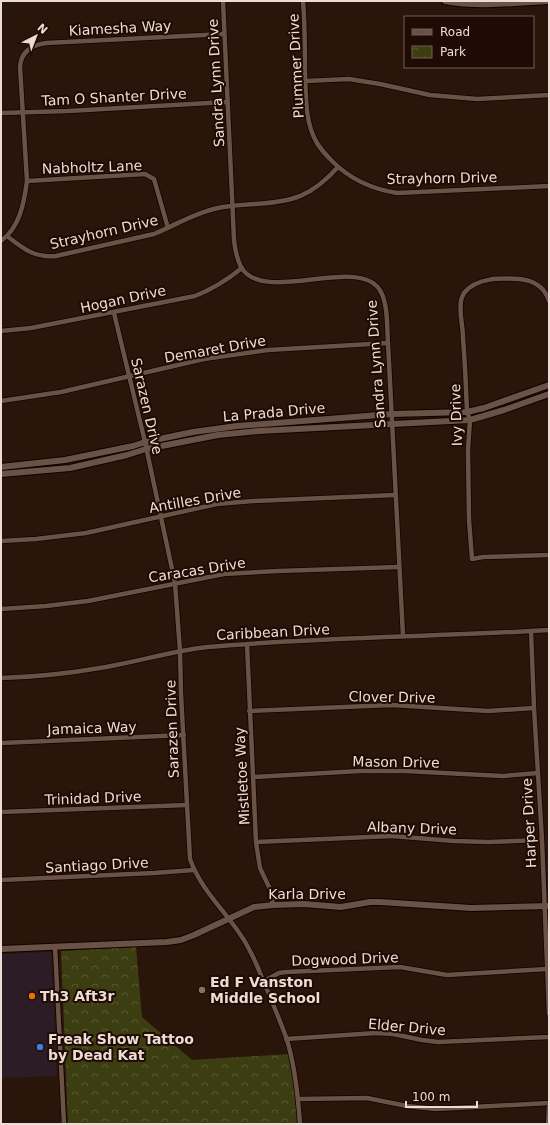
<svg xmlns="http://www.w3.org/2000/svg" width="550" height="1125" viewBox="0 0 550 1125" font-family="'DejaVu Sans',sans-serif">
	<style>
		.commercial { fill: #2c1c26 }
		.park { fill: url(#park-crowns) }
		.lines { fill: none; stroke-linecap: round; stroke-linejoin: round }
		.street-casing { stroke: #110200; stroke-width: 6 }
		.secondary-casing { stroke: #110200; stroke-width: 8 }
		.street { stroke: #6b5246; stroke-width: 4.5 }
		.secondary { stroke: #6b5246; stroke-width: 6 }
		.education-dot { fill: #8d6e63; stroke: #1f0b03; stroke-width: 1.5 }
		.food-dot { fill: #e8710a; stroke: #1f0b03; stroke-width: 1.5 }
		.shop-dot { fill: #3f7fe0; stroke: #1f0b03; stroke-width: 1.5 }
		.labels { text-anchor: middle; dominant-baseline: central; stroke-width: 4; stroke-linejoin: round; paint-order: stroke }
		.street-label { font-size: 14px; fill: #ecdcd5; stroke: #1f0b03 }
		.poi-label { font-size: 14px; font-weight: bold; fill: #ecdcd5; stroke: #1f0b03; text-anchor: start }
	</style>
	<defs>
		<pattern id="park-crowns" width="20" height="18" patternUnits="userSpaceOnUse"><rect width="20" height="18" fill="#3c3e11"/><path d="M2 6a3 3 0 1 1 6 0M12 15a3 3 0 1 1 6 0" fill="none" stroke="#585933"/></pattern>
	</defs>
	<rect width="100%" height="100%" fill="#2a150a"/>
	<!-- commercial -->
	<path class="commercial" d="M 51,952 L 57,1076 L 1,1078 L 1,954 Z"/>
	<!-- park -->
	<path class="park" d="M 136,947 L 142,1017 L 192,1060 L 289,1054 L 294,1087 L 298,1124 L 68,1124 L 61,951 Z"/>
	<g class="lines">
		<defs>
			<g id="street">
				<path d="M 223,1 L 234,240 C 235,249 237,259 241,267 C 263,306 361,253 381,292 C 388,305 387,329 388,343 L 403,636"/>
				<path d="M 303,1 C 305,25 305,50 305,74 C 306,97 305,123 317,143 C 321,150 327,156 333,162 C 351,180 372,189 397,193 L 549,186"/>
				<path d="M 306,81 L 349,79 L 380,84 L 430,95 L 477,99 L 549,95"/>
				<path d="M 1,113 L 68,111 L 227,102"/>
				<path d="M 27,181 L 145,174 L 154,179 L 168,228"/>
				<path d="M 7,236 C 24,249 34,258 56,256 L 154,234 C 176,225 194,213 218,208 C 230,205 243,205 255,204 C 293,202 312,196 338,167"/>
				<path d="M 1,241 C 20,227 24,203 27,181 L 20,67 C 21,52 31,45 46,43 L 224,34"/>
				<path d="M 549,301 C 545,287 533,280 519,279 C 501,278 477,277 464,293 C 463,295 461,299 461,301 C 459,313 463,326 463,338 C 465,362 466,387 467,412 L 470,420 L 468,449 L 469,520 L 472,559 L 483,557 L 549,555"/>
				<path d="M 114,313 L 145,442 L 175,583 L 180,651 L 181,694 L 190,859 C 200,888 223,909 240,934 C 250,948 257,965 263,980 C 271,999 279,1018 286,1037 C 295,1064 298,1095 300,1124"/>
				<path d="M 1,331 L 31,328 L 195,296 C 213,289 227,280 242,268"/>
				<path d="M 1,401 L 61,392 L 204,359 L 268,350 L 388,343"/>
				<path d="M 1,541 L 36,539 L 86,533 L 217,504 L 253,501 L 395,495"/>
				<path d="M 1,609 L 46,606 L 88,601 L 224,574 L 278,571 L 398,567"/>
				<path d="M 531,631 L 534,708 L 542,840 L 549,1014"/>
				<path d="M 247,644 L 256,842 L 260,868 L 270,889 L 273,905"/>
				<path d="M 1,678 C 36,677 72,673 106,667 C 140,661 173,651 207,647 C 321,637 435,637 549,630"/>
				<path d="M 249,711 L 392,705 L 488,711 L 534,708"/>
				<path d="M 1,743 L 184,735"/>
				<path d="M 254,777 L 360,771 L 405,771 L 503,776 L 538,773"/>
				<path d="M 1,812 L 187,805"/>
				<path d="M 256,842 L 392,836 L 454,841 L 488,842 L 542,840"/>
				<path d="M 1,880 L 154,873 L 194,870"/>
				<path d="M 55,947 L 64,1124"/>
				<path d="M 264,981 L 279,973 L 286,972 L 400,967 L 447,975 L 547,969"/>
				<path d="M 286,1039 L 376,1033 L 393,1034 L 422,1040 L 438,1042 L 549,1037"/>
				<path d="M 298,1099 L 367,1098 L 407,1106 L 436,1109 L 549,1103"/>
				<path d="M 548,1124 L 549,1107"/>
			</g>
			<g id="secondary">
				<path d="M 445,1 C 478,7 513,3 547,1"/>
				<path d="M 1,467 L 65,460 L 133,446 L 145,442 L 193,432 L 237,426 L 392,414 L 467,412 L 484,408 L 549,385"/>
				<path d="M 1,474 L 70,468 L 127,455 L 146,449 L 218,435 L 259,431 L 470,420 L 504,410 L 549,394"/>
				<path d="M 1,949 L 167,942 L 181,940 L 194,935 L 254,907 L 273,905 L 304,904 L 341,907 L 370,902 L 380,902 L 471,908 L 549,906"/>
			</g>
		</defs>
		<!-- street casing -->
		<use href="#street" class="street-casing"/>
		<!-- secondary casing -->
		<use href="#secondary" class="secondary-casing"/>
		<!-- street -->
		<use href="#street" class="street"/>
		<!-- secondary -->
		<use href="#secondary" class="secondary"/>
	</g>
	<!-- markers -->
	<circle class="education-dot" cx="202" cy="990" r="4"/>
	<circle class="food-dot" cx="32" cy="996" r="4"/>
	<circle class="shop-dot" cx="40" cy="1047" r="4"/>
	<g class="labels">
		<!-- street labels -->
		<g class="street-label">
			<text transform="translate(120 28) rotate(-3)">Kiamesha Way</text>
			<text transform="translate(296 66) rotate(-93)">Plummer Drive</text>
			<text transform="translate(216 83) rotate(-93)">Sandra Lynn Drive</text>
			<text transform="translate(114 97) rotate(-3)">Tam O Shanter Drive</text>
			<text transform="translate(92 167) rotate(-2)">Nabholtz Lane</text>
			<text transform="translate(442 178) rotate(-1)">Strayhorn Drive</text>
			<text transform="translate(104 232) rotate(-13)">Strayhorn Drive</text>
			<text transform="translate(123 299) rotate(-12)">Hogan Drive</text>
			<text transform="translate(215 349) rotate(-10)">Demaret Drive</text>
			<text transform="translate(376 364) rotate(-94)">Sandra Lynn Drive</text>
			<text transform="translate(147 406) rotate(77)">Sarazen Drive</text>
			<text transform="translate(274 412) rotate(-5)">La Prada Drive</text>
			<text transform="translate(456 415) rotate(-92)">Ivy Drive</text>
			<text transform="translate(195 500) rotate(-10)">Antilles Drive</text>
			<text transform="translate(197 570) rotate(-9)">Caracas Drive</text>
			<text transform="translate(273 632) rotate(-3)">Caribbean Drive</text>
			<text transform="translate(392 697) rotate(1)">Clover Drive</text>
			<text transform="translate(92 728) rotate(-2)">Jamaica Way</text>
			<text transform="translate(172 729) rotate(-92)">Sarazen Drive</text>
			<text transform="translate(396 762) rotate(1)">Mason Drive</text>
			<text transform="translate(242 776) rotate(-93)">Mistletoe Way</text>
			<text transform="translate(93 798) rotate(-2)">Trinidad Drive</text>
			<text transform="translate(529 823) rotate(-93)">Harper Drive</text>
			<text transform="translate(412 828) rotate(2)">Albany Drive</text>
			<text transform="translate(97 865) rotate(-3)">Santiago Drive</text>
			<text x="307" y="894">Karla Drive</text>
			<text transform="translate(345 959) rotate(-2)">Dogwood Drive</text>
			<text transform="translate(407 1027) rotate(5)">Elder Drive</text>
		</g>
		<!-- poi labels -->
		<g class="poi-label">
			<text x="210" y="982">Ed F Vanston<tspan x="210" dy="16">Middle School</tspan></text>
			<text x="40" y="996">Th3 Aft3r</text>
			<text x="48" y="1039">Freak Show Tattoo<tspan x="48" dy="16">by Dead Kat</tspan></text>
		</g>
	</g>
	<!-- border -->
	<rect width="550" height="1125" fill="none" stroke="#ecdcd5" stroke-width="4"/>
	<!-- legend -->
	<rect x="404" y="16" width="130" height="52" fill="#1f0b03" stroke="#715f57"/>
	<rect x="412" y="29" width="20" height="6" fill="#6b5246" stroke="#715f57"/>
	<text x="440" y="36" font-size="12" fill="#ecdcd5">Road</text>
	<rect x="412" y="46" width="20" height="12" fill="url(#park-crowns)" stroke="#715f57"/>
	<text x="440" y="56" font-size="12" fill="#ecdcd5">Park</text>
	<!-- north arrow -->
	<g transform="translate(36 36) rotate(42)" stroke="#1f0b03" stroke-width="3" paint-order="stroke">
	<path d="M0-3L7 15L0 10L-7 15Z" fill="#ecdcd5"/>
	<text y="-6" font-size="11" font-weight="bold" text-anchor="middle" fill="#ecdcd5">N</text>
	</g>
	<!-- scale -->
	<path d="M406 1101v6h71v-6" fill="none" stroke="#ecdcd5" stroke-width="2"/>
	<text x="412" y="1101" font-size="12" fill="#ecdcd5" stroke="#1f0b03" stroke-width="3" paint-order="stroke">100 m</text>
</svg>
